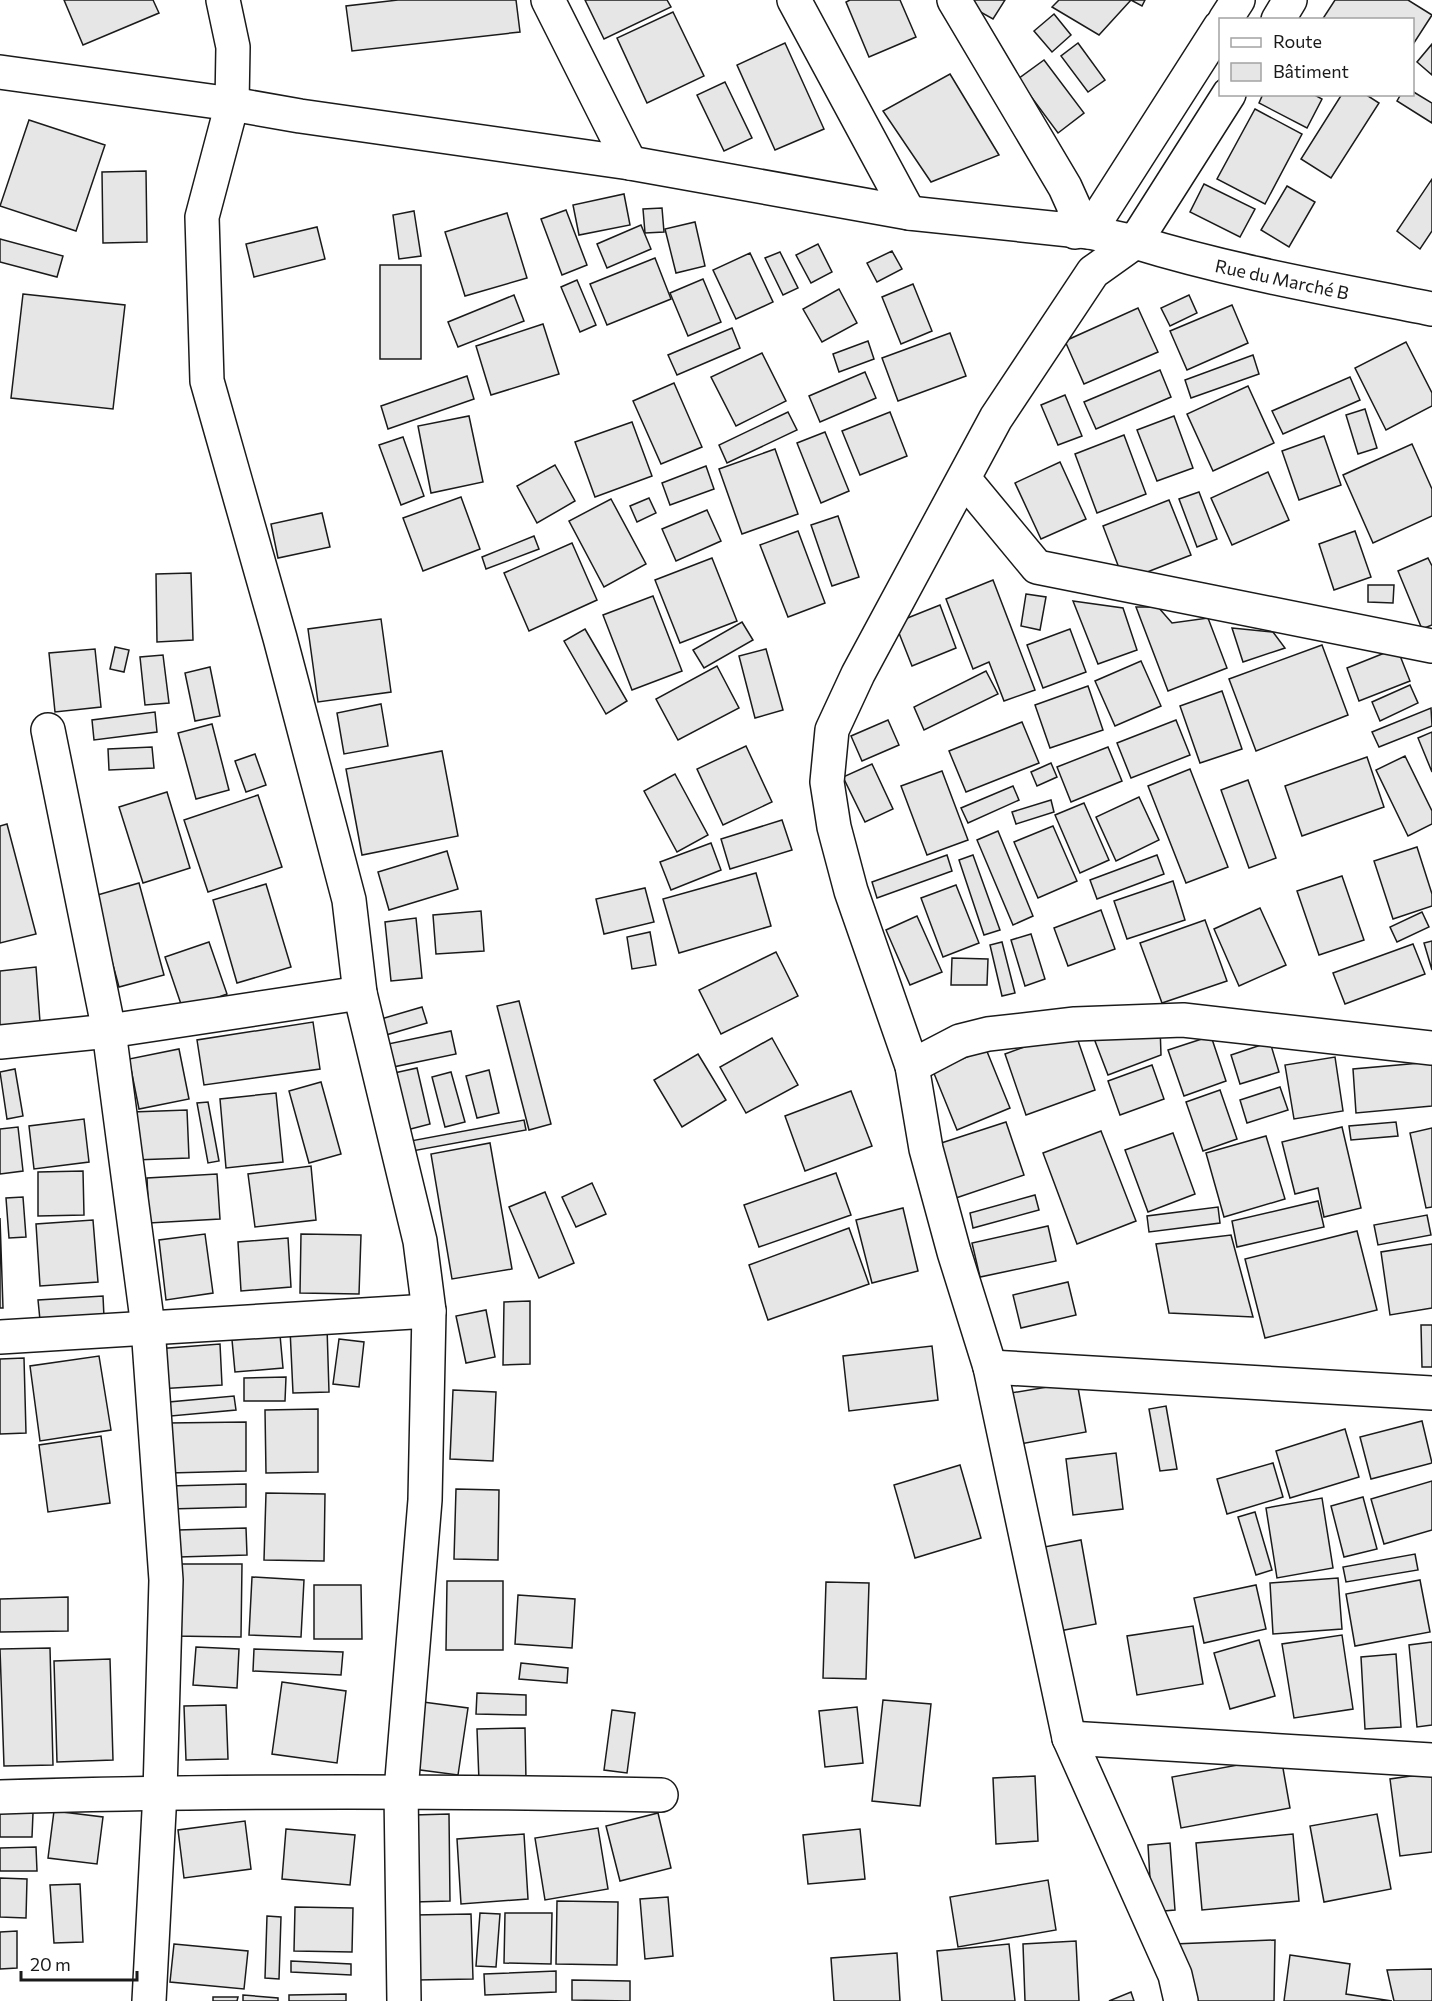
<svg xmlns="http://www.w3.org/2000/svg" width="1432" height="2001" viewBox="0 0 1432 2001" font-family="Commissioner,sans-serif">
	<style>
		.building { fill: #e6e6e6; stroke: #1a1a1a; stroke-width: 1.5 }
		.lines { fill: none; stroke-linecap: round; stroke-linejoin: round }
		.street-casing { stroke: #1a1a1a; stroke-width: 36 }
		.secondary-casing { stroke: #1a1a1a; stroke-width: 36 }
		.street { stroke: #fff; stroke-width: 33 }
		.secondary { stroke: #fff; stroke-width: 33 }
		.labels { text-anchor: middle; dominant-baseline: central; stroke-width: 4.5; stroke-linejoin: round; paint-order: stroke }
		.street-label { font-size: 18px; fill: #1a1a1a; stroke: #fff }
	</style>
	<rect width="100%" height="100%" fill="#fff"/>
	<!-- building -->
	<g class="building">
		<path d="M 64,0 L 153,0 L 159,13 L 83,45 Z"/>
		<path d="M 398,0 L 516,0 L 520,32 L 352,51 L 346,6 Z"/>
		<path d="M 585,0 L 667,0 L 671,7 L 604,39 Z"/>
		<path d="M 850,0 L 900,0 L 916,37 L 869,57 L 846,2 Z"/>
		<path d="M 969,0 L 1005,0 L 993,19 L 975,9 Z"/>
		<path d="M 1059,0 L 1145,0 L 1142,6 L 1131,0 L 1099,35 L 1052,7 Z"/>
		<path d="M 1335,0 L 1408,0 L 1432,15 L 1412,46 L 1412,20 L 1322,20 Z"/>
		<path d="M 673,12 L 704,76 L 647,103 L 617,38 Z"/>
		<path d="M 1054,14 L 1071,35 L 1052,52 L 1034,31 Z"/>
		<path d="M 785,43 L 824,129 L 775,150 L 737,65 Z"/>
		<path d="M 1078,43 L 1105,80 L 1088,92 L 1061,56 Z"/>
		<path d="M 1432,44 L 1432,75 L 1417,62 Z"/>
		<path d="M 1044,60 L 1084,113 L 1058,133 L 1018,79 Z"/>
		<path d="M 950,74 L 999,155 L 931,182 L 883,111 Z"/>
		<path d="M 725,82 L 752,138 L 724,151 L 697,95 Z"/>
		<path d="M 1412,91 L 1432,103 L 1432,123 L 1397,101 L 1401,94 L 1412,94 Z"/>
		<path d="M 1263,94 L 1313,94 L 1322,99 L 1307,128 L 1259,103 Z"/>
		<path d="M 1342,94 L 1365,94 L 1379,103 L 1331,178 L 1301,159 Z"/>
		<path d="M 1255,109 L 1302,134 L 1265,204 L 1217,179 Z"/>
		<path d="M 29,120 L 105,145 L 76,231 L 0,206 Z"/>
		<path d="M 146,171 L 147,242 L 103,243 L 102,172 Z"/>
		<path d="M 1432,179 L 1432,231 L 1420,249 L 1397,231 Z"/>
		<path d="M 1204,184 L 1255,209 L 1240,237 L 1190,212 Z"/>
		<path d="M 1287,186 L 1315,202 L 1289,247 L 1261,230 Z"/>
		<path d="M 624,194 L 630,225 L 579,235 L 573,205 Z"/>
		<path d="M 662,208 L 664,232 L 645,233 L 643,209 Z"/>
		<path d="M 566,210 L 587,265 L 562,275 L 541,219 Z"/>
		<path d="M 414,211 L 421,256 L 399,259 L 393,215 Z"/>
		<path d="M 507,213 L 527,278 L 465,296 L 445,232 Z"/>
		<path d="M 695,222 L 705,266 L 676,273 L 665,229 Z"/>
		<path d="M 641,225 L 651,249 L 607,268 L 597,244 Z"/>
		<path d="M 317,227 L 325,259 L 254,277 L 246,244 Z"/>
		<path d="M 0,239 L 63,256 L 57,277 L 0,262 Z"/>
		<path d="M 818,244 L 832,272 L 811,283 L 796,255 Z"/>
		<path d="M 892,251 L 902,269 L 877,282 L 867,263 Z"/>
		<path d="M 780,252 L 798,288 L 783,295 L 765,258 Z"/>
		<path d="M 750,253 L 773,302 L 736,319 L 713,270 Z"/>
		<path d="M 655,258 L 671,299 L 607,325 L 590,284 Z"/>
		<rect x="380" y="265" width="41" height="94"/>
		<path d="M 703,279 L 721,322 L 688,336 L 670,293 Z"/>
		<path d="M 577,280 L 596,325 L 580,332 L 561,287 Z"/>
		<path d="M 913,284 L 932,331 L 901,344 L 882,297 Z"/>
		<path d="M 839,289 L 857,323 L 822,342 L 803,309 Z"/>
		<path d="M 23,294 L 125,305 L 113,409 L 11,398 Z"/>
		<path d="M 514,295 L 524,321 L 458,347 L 448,322 Z"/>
		<path d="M 1189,295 L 1197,313 L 1170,326 L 1161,308 Z"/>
		<path d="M 1232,305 L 1248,343 L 1187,370 L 1170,331 Z"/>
		<path d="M 1138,308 L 1158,352 L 1084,384 L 1065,341 Z"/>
		<path d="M 543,324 L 559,374 L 491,395 L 476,346 Z"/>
		<path d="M 732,328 L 740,348 L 677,375 L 668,355 Z"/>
		<path d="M 950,333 L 966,376 L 898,401 L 882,358 Z"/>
		<path d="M 868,341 L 874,359 L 839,372 L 833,354 Z"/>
		<path d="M 1406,342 L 1432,393 L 1432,406 L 1386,430 L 1355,368 Z"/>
		<path d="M 762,353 L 786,401 L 736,426 L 711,377 Z"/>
		<path d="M 1253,355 L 1259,374 L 1191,398 L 1185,380 Z"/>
		<path d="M 1160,370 L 1171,397 L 1096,429 L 1084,402 Z"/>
		<path d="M 865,372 L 876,398 L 820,422 L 809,396 Z"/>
		<path d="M 467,376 L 474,399 L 388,429 L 381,406 Z"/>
		<path d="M 1350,377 L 1360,400 L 1283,434 L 1272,411 Z"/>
		<path d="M 674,383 L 702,447 L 661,464 L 633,401 Z"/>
		<path d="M 1248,386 L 1274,443 L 1213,471 L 1187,414 Z"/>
		<path d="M 1065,395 L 1082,436 L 1058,445 L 1041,405 Z"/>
		<path d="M 1365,409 L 1377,448 L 1358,454 L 1346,415 Z"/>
		<path d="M 788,412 L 797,430 L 727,463 L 719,445 Z"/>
		<path d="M 890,412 L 907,456 L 860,475 L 842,431 Z"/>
		<path d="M 469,416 L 483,482 L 431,493 L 418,426 Z"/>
		<path d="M 1174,416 L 1193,468 L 1157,481 L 1137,430 Z"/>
		<path d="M 632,422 L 652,476 L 595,497 L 575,442 Z"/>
		<path d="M 825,432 L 849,491 L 821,503 L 797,443 Z"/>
		<path d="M 1124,435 L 1146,494 L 1097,513 L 1075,454 Z"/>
		<path d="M 1324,436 L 1341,485 L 1299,500 L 1282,451 Z"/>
		<path d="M 403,437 L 424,496 L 401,505 L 379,445 Z"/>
		<path d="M 1412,444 L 1432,489 L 1432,516 L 1373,543 L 1343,475 Z"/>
		<path d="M 775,449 L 798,514 L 742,534 L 719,469 Z"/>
		<path d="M 1060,462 L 1086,519 L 1041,539 L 1015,483 Z"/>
		<path d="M 555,465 L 575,501 L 537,523 L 517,486 Z"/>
		<path d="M 706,466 L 714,489 L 670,505 L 662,483 Z"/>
		<path d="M 1268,472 L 1289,520 L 1232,545 L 1211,498 Z"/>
		<path d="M 1199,492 L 1217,539 L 1197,547 L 1179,499 Z"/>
		<path d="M 461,497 L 480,549 L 423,571 L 403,518 Z"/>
		<path d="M 649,498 L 656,513 L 637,522 L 630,506 Z"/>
		<path d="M 611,499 L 646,564 L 604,587 L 569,521 Z"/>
		<path d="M 1169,500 L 1191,555 L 1124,581 L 1103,526 Z"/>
		<path d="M 707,510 L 721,541 L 676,561 L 662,529 Z"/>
		<path d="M 322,513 L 330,547 L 278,558 L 271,524 Z"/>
		<path d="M 838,516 L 859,577 L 832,586 L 811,525 Z"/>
		<path d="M 798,531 L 825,603 L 788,617 L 760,545 Z"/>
		<path d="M 1355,531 L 1371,577 L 1334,590 L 1319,544 Z"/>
		<path d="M 534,536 L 539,549 L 486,569 L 482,557 Z"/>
		<path d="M 572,543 L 597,600 L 529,631 L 504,573 Z"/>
		<path d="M 712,558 L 737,621 L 680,643 L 655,580 Z"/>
		<path d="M 1428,558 L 1432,566 L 1432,625 L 1422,629 L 1398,571 Z"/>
		<path d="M 191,573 L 193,640 L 157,642 L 156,574 Z"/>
		<path d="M 993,580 L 1035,690 L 1004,701 L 989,662 L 973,669 L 946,599 Z"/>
		<path d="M 1368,585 L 1394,585 L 1393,603 L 1368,602 Z"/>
		<path d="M 1026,594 L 1046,597 L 1040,630 L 1021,626 Z"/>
		<path d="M 653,596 L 682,671 L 632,690 L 603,615 Z"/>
		<path d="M 1073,601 L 1123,608 L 1137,650 L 1098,664 Z"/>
		<path d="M 940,605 L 956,648 L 912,666 L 895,623 Z"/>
		<path d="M 1136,607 L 1158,607 L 1172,623 L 1208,618 L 1227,668 L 1168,691 Z"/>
		<path d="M 381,619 L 391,692 L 318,702 L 308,629 Z"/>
		<path d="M 742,622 L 753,640 L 704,668 L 693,650 Z"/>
		<path d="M 1232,628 L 1273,632 L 1285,648 L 1243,662 Z"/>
		<path d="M 585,629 L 627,701 L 606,714 L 564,641 Z"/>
		<path d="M 1070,629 L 1086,672 L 1043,688 L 1027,645 Z"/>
		<path d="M 1322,645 L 1348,715 L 1256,751 L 1229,679 Z"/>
		<path d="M 115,647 L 129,650 L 124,672 L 110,669 Z"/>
		<path d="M 1397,648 L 1410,681 L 1359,701 L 1347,668 Z"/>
		<path d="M 95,649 L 101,707 L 55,712 L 49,653 Z"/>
		<path d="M 766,649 L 783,710 L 755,718 L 739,656 Z"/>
		<path d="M 163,655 L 169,703 L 145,705 L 140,657 Z"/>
		<path d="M 1141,661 L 1161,706 L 1115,726 L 1095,681 Z"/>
		<path d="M 717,666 L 739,708 L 678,740 L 656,699 Z"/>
		<path d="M 210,667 L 220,716 L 195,721 L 185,673 Z"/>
		<path d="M 986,671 L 998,694 L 924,730 L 914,707 Z"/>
		<path d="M 1410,685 L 1418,703 L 1380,721 L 1372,702 Z"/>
		<path d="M 1088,686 L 1103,730 L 1050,748 L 1035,705 Z"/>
		<path d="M 1222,691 L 1242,749 L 1200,763 L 1180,706 Z"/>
		<path d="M 381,704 L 388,746 L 344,754 L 337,713 Z"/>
		<path d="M 1431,708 L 1432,726 L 1379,747 L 1372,732 Z"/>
		<path d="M 155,712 L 157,732 L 94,740 L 92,720 Z"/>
		<path d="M 888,720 L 899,745 L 862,761 L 851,736 Z"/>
		<path d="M 1176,720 L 1190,755 L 1131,778 L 1117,743 Z"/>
		<path d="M 1022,722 L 1039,763 L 966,792 L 949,751 Z"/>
		<path d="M 212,724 L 229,790 L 196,799 L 178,733 Z"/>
		<path d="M 1432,732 L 1432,772 L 1418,738 Z"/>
		<path d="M 746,746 L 772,802 L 723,825 L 697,769 Z"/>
		<path d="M 152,747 L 154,768 L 109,770 L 108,749 Z"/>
		<path d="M 1108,747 L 1122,781 L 1071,802 L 1057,767 Z"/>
		<path d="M 442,751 L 458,836 L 362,855 L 346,769 Z"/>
		<path d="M 255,754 L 266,785 L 246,792 L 235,761 Z"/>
		<path d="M 1405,756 L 1432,811 L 1432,824 L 1408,836 L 1376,770 Z"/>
		<path d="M 1367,757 L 1384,807 L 1302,836 L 1285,786 Z"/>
		<path d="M 1051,763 L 1057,777 L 1037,786 L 1031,772 Z"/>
		<path d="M 872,764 L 893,809 L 865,822 L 843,777 Z"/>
		<path d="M 1190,769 L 1228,867 L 1186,883 L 1148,786 Z"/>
		<path d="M 942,771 L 968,840 L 927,855 L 901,786 Z"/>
		<path d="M 675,774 L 708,835 L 677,852 L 644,791 Z"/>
		<path d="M 1248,780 L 1276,858 L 1249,868 L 1221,790 Z"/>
		<path d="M 1013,786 L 1019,800 L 968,823 L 961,808 Z"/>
		<path d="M 167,792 L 190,868 L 143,883 L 119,807 Z"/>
		<path d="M 258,795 L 282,867 L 208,892 L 184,820 Z"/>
		<path d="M 1139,797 L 1159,840 L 1116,861 L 1096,817 Z"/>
		<path d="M 1051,800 L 1054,812 L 1016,824 L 1012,812 Z"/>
		<path d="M 1084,803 L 1109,860 L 1080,873 L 1055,815 Z"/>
		<path d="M 782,820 L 792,850 L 730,869 L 721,839 Z"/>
		<path d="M 7,824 L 36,934 L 0,943 L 0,826 Z"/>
		<path d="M 1053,826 L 1077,881 L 1038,898 L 1014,842 Z"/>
		<path d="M 998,831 L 1033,916 L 1013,925 L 977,840 Z"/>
		<path d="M 711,843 L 721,870 L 671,890 L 660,862 Z"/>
		<path d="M 1417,847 L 1432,894 L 1432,906 L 1393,919 L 1374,861 Z"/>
		<path d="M 447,851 L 458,889 L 389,910 L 378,872 Z"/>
		<path d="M 947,855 L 952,871 L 877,898 L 872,882 Z"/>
		<path d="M 973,855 L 1000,930 L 984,935 L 959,860 Z"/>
		<path d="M 1157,855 L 1164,874 L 1097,899 L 1090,880 Z"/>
		<path d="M 756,873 L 771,926 L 679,953 L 663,899 Z"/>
		<path d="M 1342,876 L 1364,940 L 1319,955 L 1297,891 Z"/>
		<path d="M 1173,881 L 1185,920 L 1127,939 L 1114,901 Z"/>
		<path d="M 139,883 L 164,975 L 119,987 L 94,896 Z"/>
		<path d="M 266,884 L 291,967 L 237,983 L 213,900 Z"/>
		<path d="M 956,885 L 979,943 L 943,957 L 921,898 Z"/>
		<path d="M 645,888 L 654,922 L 604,934 L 596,899 Z"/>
		<path d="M 1260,908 L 1286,965 L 1239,986 L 1214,929 Z"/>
		<path d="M 1101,910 L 1115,949 L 1068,966 L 1054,928 Z"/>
		<path d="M 481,911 L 484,951 L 436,954 L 433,915 Z"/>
		<path d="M 1422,912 L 1429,927 L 1397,942 L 1390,927 Z"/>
		<path d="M 917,916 L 942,972 L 910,985 L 886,930 Z"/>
		<path d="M 416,918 L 422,978 L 391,981 L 385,922 Z"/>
		<path d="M 1205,920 L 1227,981 L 1162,1003 L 1140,943 Z"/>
		<path d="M 650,932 L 656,965 L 632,969 L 627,937 Z"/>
		<path d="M 1031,934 L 1045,979 L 1025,986 L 1011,940 Z"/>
		<path d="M 1432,941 L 1432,970 L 1424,943 Z"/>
		<path d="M 209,942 L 227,994 L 183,1010 L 165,957 Z"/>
		<path d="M 1002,942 L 1015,993 L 1002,996 L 990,945 Z"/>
		<path d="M 1413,944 L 1425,974 L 1345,1004 L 1333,973 Z"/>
		<path d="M 776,952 L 798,996 L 721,1034 L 699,990 Z"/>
		<path d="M 952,958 L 988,959 L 987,985 L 951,985 Z"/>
		<path d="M 36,967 L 40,1022 L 0,1026 L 0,971 Z"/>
		<path d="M 519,1001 L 551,1124 L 529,1130 L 497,1006 Z"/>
		<path d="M 422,1007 L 427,1023 L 386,1035 L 381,1019 Z"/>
		<path d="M 313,1022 L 320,1069 L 204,1085 L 197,1040 Z"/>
		<path d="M 1160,1026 L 1161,1055 L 1108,1075 L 1090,1028 Z"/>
		<path d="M 1074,1029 L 1095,1090 L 1026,1115 L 1005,1054 Z"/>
		<path d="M 451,1031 L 456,1054 L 393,1067 L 388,1044 Z"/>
		<path d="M 1211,1036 L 1226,1081 L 1184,1096 L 1168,1050 Z"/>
		<path d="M 772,1038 L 798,1085 L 746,1113 L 720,1067 Z"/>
		<path d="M 1270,1042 L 1279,1072 L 1240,1084 L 1231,1055 Z"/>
		<path d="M 179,1049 L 189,1099 L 139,1109 L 129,1059 Z"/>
		<path d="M 986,1049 L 1010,1108 L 957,1130 L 933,1071 Z"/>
		<path d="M 698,1054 L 726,1100 L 682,1127 L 654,1080 Z"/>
		<path d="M 1335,1057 L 1343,1111 L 1294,1119 L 1285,1065 Z"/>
		<path d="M 1432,1062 L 1432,1106 L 1356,1113 L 1353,1069 Z"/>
		<path d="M 1152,1065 L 1164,1099 L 1120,1115 L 1108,1081 Z"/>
		<path d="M 417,1068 L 430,1124 L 399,1132 L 385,1075 Z"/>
		<path d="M 15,1069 L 23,1116 L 7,1119 L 0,1072 Z"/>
		<path d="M 489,1070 L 499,1113 L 477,1118 L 466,1076 Z"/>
		<path d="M 451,1072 L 465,1122 L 445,1127 L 432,1077 Z"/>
		<path d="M 321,1082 L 341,1154 L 309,1163 L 289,1091 Z"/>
		<path d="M 1280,1087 L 1288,1110 L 1247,1123 L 1240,1100 Z"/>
		<path d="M 1220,1090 L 1237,1139 L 1203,1151 L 1186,1102 Z"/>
		<path d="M 851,1091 L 872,1146 L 805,1171 L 785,1116 Z"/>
		<path d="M 276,1093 L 283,1162 L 226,1168 L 220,1099 Z"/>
		<path d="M 208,1102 L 219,1161 L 208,1163 L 197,1103 Z"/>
		<path d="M 187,1110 L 189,1158 L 134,1160 L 132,1112 Z"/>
		<path d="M 84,1119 L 89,1162 L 34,1169 L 29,1126 Z"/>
		<path d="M 524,1120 L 526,1130 L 407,1152 L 405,1142 Z"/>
		<path d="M 1006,1122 L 1024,1175 L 950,1200 L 932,1146 Z"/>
		<path d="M 1396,1122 L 1398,1136 L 1351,1140 L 1349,1126 Z"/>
		<path d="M 18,1127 L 23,1171 L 0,1174 L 0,1129 Z"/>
		<path d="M 1342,1127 L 1361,1208 L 1324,1217 L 1318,1188 L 1295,1194 L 1282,1142 Z"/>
		<path d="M 1432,1128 L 1432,1207 L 1426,1208 L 1410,1133 Z"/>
		<path d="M 1101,1131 L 1136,1221 L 1077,1244 L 1043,1153 Z"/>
		<path d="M 1173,1133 L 1195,1194 L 1148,1212 L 1125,1150 Z"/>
		<path d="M 1266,1136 L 1285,1199 L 1224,1217 L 1206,1153 Z"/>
		<path d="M 490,1143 L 512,1269 L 452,1279 L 431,1154 Z"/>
		<path d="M 311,1166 L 316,1220 L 255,1227 L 248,1174 Z"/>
		<path d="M 83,1171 L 84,1215 L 38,1216 L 38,1172 Z"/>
		<path d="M 836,1173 L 851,1215 L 759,1247 L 744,1205 Z"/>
		<path d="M 217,1174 L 220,1219 L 149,1223 L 147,1178 Z"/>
		<path d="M 592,1183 L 606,1214 L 576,1227 L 562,1197 Z"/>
		<path d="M 545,1192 L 574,1263 L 539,1278 L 509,1207 Z"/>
		<path d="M 1035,1195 L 1039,1210 L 973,1228 L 970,1213 Z"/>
		<path d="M 23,1197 L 26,1237 L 9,1238 L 6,1198 Z"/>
		<path d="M 1318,1201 L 1324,1227 L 1237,1247 L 1232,1221 Z"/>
		<path d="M 1218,1207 L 1220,1223 L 1149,1232 L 1147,1216 Z"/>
		<path d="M 903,1208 L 918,1271 L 872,1283 L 856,1220 Z"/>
		<path d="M 1427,1215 L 1431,1235 L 1378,1245 L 1374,1225 Z"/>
		<path d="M 0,1218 L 3,1308 L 0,1308 Z"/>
		<path d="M 93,1220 L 98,1282 L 40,1286 L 36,1224 Z"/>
		<path d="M 1048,1226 L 1056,1261 L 980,1277 L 972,1243 Z"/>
		<path d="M 849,1228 L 869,1284 L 768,1320 L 749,1265 Z"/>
		<path d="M 1357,1231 L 1377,1310 L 1265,1338 L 1245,1259 Z"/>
		<path d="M 205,1234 L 213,1293 L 166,1300 L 159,1240 Z"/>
		<path d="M 301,1234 L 361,1235 L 359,1294 L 300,1293 Z"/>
		<path d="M 1231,1235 L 1253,1317 L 1169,1313 L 1156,1244 Z"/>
		<path d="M 288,1238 L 291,1287 L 241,1291 L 238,1242 Z"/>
		<path d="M 1432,1244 L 1432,1308 L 1390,1315 L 1381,1252 Z"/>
		<path d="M 1068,1282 L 1076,1315 L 1021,1328 L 1013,1295 Z"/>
		<path d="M 103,1296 L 104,1317 L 40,1320 L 38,1300 Z"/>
		<path d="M 530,1301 L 530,1364 L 503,1365 L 504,1302 Z"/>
		<path d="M 486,1310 L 495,1357 L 466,1363 L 456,1316 Z"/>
		<path d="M 1421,1325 L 1432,1325 L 1432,1367 L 1422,1367 Z"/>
		<path d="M 327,1327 L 329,1392 L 293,1393 L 290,1329 Z"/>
		<path d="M 280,1335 L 283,1368 L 235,1372 L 232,1340 Z"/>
		<path d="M 339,1339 L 364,1342 L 359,1387 L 333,1384 Z"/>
		<path d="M 220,1344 L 222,1385 L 158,1389 L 156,1349 Z"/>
		<path d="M 932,1346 L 938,1400 L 849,1411 L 843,1356 Z"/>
		<path d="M 99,1356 L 111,1430 L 40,1441 L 30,1366 Z"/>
		<path d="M 24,1358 L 26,1433 L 0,1434 L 0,1359 Z"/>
		<path d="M 286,1377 L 285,1401 L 244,1401 L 244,1378 Z"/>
		<path d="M 1077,1382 L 1086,1432 L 1014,1445 L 1005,1394 Z"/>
		<path d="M 453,1390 L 496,1392 L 493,1461 L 450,1459 Z"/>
		<path d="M 234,1396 L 236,1410 L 171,1416 L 169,1402 Z"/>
		<path d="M 1166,1406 L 1177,1469 L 1160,1471 L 1149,1409 Z"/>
		<path d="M 318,1409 L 318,1472 L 266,1473 L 265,1410 Z"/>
		<path d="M 1422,1421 L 1432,1463 L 1371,1479 L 1360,1437 Z"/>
		<path d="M 246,1422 L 246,1471 L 169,1473 L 168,1423 Z"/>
		<path d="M 1345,1429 L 1359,1477 L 1290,1498 L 1276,1451 Z"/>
		<path d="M 101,1436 L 110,1503 L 48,1512 L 39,1445 Z"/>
		<path d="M 1116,1453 L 1123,1509 L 1073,1515 L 1066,1459 Z"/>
		<path d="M 1273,1463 L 1283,1497 L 1227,1514 L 1217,1479 Z"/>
		<path d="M 960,1465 L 981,1538 L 915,1558 L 894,1485 Z"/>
		<path d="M 1432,1481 L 1432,1530 L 1384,1544 L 1371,1499 Z"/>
		<path d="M 246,1484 L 246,1507 L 169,1509 L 169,1486 Z"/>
		<path d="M 456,1489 L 499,1490 L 498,1560 L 454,1559 Z"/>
		<path d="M 266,1493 L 325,1494 L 324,1561 L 264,1560 Z"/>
		<path d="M 1363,1497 L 1377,1549 L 1344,1557 L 1331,1506 Z"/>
		<path d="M 1322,1498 L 1333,1568 L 1277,1578 L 1266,1508 Z"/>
		<path d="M 1255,1512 L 1272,1570 L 1256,1575 L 1238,1517 Z"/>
		<path d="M 246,1528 L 247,1555 L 179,1557 L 178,1530 Z"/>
		<path d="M 1081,1540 L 1096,1624 L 1054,1632 L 1039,1548 Z"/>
		<path d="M 1415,1554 L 1418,1570 L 1346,1582 L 1343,1567 Z"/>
		<path d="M 173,1564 L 242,1564 L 241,1637 L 172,1636 Z"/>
		<path d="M 252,1577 L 304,1580 L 301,1637 L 249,1635 Z"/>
		<path d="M 1338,1578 L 1342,1629 L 1273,1634 L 1270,1583 Z"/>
		<path d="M 1420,1580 L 1430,1632 L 1355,1646 L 1346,1594 Z"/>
		<path d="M 447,1581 L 503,1581 L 503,1650 L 446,1650 Z"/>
		<path d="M 826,1582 L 869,1583 L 866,1679 L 823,1678 Z"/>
		<path d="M 314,1585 L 361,1585 L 362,1639 L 314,1639 Z"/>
		<path d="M 1256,1585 L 1266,1629 L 1204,1643 L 1194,1598 Z"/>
		<path d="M 518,1595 L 575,1599 L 572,1648 L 515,1644 Z"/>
		<path d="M 68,1597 L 68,1631 L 0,1632 L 0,1599 Z"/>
		<path d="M 1193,1626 L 1203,1684 L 1137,1695 L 1127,1636 Z"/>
		<path d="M 1342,1635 L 1353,1709 L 1294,1718 L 1282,1644 Z"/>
		<path d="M 1259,1640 L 1275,1696 L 1230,1709 L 1214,1653 Z"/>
		<path d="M 1432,1642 L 1432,1725 L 1417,1727 L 1409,1645 Z"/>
		<path d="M 196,1647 L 239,1649 L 237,1688 L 193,1685 Z"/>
		<path d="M 50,1648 L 53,1765 L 4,1766 L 0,1649 Z"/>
		<path d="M 254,1649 L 343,1652 L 341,1675 L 253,1671 Z"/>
		<path d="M 1396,1654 L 1401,1727 L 1365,1729 L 1361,1657 Z"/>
		<path d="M 110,1659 L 113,1760 L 57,1762 L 54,1661 Z"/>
		<path d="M 521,1663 L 568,1668 L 567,1683 L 519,1679 Z"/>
		<path d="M 282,1682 L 346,1691 L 337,1763 L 272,1754 Z"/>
		<path d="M 477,1693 L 526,1695 L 526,1715 L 476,1714 Z"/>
		<path d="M 883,1700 L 931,1704 L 920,1806 L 872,1801 Z"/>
		<path d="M 423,1702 L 468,1708 L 458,1775 L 413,1769 Z"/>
		<path d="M 226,1705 L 228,1759 L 186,1760 L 184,1706 Z"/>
		<path d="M 857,1707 L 863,1763 L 825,1767 L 819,1711 Z"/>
		<path d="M 612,1710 L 635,1713 L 627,1773 L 604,1770 Z"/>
		<path d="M 525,1728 L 526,1780 L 479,1781 L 477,1729 Z"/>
		<path d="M 1281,1757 L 1290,1808 L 1181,1828 L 1172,1777 Z"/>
		<path d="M 1432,1773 L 1432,1852 L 1400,1856 L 1390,1779 Z"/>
		<path d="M 1035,1776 L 1038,1841 L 996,1844 L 993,1778 Z"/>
		<path d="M 54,1811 L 103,1817 L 97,1864 L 48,1858 Z"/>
		<path d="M 0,1813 L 33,1813 L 32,1837 L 0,1837 Z"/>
		<path d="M 658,1813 L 671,1868 L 620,1881 L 606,1826 Z"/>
		<path d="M 449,1814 L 450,1901 L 414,1902 L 413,1815 Z"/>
		<path d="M 1377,1814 L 1391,1889 L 1324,1902 L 1310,1826 Z"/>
		<path d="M 245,1821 L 251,1869 L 184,1878 L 178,1830 Z"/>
		<path d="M 598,1828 L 608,1889 L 545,1900 L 535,1838 Z"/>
		<path d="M 286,1829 L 355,1835 L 350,1885 L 282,1879 Z"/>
		<path d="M 860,1829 L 865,1879 L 808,1884 L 803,1835 Z"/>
		<path d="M 524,1834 L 528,1899 L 461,1904 L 457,1839 Z"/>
		<path d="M 1293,1834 L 1299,1901 L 1202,1910 L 1196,1843 Z"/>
		<path d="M 1170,1843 L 1175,1910 L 1152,1912 L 1148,1845 Z"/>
		<path d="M 36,1847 L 37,1871 L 0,1871 L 0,1848 Z"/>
		<path d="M 0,1878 L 27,1879 L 26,1918 L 0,1917 Z"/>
		<path d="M 1048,1880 L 1056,1930 L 958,1947 L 950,1897 Z"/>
		<path d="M 80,1884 L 83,1942 L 54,1943 L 50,1885 Z"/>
		<path d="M 668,1897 L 673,1956 L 645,1959 L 640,1899 Z"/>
		<path d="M 557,1901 L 618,1902 L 617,1965 L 556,1964 Z"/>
		<path d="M 295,1907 L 353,1908 L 352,1952 L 294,1951 Z"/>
		<path d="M 480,1913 L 500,1914 L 496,1967 L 476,1966 Z"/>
		<path d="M 505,1913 L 552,1913 L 551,1964 L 504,1963 Z"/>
		<path d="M 471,1914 L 473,1979 L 416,1980 L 414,1915 Z"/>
		<path d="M 267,1916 L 281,1917 L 279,1979 L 265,1978 Z"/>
		<path d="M 17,1931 L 17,1968 L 0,1969 L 0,1932 Z"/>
		<path d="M 1275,1940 L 1274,2001 L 1195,2001 L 1174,1944 Z"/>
		<path d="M 1076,1941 L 1079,2001 L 1025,2001 L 1023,1944 Z"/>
		<path d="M 174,1944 L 248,1951 L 244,1989 L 170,1982 Z"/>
		<path d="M 1009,1944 L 1015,2001 L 942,2001 L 937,1951 Z"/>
		<path d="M 897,1953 L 900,2001 L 834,2001 L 831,1958 Z"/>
		<path d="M 1290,1955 L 1350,1964 L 1346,1994 L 1392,2001 L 1284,2001 Z"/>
		<path d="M 291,1961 L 351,1964 L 351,1975 L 291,1972 Z"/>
		<path d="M 1432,1969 L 1432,2001 L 1394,2001 L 1387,1970 Z"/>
		<path d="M 556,1971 L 556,1992 L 485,1995 L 484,1974 Z"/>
		<path d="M 572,1980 L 630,1981 L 630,2001 L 572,2000 Z"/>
		<path d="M 1131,1992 L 1134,2001 L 1109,2001 Z"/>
		<path d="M 346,1994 L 346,2001 L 289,2001 L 289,1995 Z"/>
		<path d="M 243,1995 L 278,1998 L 278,2001 L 243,2001 Z"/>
		<path d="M 213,1997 L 238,1997 L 237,2001 L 213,2001 Z"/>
	</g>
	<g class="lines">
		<defs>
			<g id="street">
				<path d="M 223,0 L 233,47 L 232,104 L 202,217 L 207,381 L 280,638 L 349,900 L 360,993 L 420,1241 L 429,1311 L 425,1500 L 401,1791 L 404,2001"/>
				<path d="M 548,0 L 630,163"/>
				<path d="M 794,0 L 909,213"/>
				<path d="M 954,0 L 1065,187 L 1074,207 L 1075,232"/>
				<path d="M 965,480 L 1037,567 L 1432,646"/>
				<path d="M 48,730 L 109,1031 L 148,1327 L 166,1580 L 160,1792 L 149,2001"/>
				<path d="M 0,1042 L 109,1031 L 360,993"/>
				<path d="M 912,1066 L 960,1041 L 988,1034 L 1075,1024 L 1183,1020 L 1432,1048"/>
				<path d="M 0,1337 L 429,1311"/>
				<path d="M 990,1367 L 1432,1393"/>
				<path d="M 1069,1738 L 1432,1760"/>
				<path d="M 0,1797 C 220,1790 440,1791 661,1795"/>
				<path d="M 1181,2001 L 1175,1975 L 1069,1738 L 990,1367 L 954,1252 L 926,1149 L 912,1066 L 851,891 L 834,827 L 827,782 L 832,730 L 858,674 L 996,418 L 1093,272 L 1135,242 C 1232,272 1332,289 1432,309"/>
			</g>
			<g id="secondary">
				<path d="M 1225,20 L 1238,0"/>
				<path d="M 1278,20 L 1290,0"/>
				<path d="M 0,72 L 232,104 L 300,116 L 630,163 L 909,213 L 1089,232 L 1135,242 L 1229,94"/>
				<path d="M 1089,232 L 1220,27"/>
			</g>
		</defs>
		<!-- street casing -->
		<use href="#street" class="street-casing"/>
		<!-- secondary casing -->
		<use href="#secondary" class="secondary-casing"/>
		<!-- street -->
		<use href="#street" class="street"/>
		<!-- secondary -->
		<use href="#secondary" class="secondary"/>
	</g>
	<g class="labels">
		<!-- street labels -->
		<g class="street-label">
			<text transform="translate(1282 279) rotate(12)">Rue du Marché B</text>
		</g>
	</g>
	<!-- legend -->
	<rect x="1219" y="18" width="195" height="78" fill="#ffffff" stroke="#a3a3a3" stroke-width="1.5"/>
	<rect x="1231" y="38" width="30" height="9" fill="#ffffff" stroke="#a3a3a3" stroke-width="1.5"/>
	<text x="1273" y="48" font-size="18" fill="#1a1a1a">Route</text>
	<rect x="1231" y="63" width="30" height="18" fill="#e6e6e6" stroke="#a3a3a3" stroke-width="1.5"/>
	<text x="1273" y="78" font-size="18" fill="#1a1a1a">Bâtiment</text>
	<!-- scale -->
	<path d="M21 1971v9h116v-9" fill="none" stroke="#1a1a1a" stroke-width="3"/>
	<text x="30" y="1971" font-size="18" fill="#1a1a1a" stroke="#ffffff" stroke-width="4.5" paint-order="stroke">20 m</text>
</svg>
